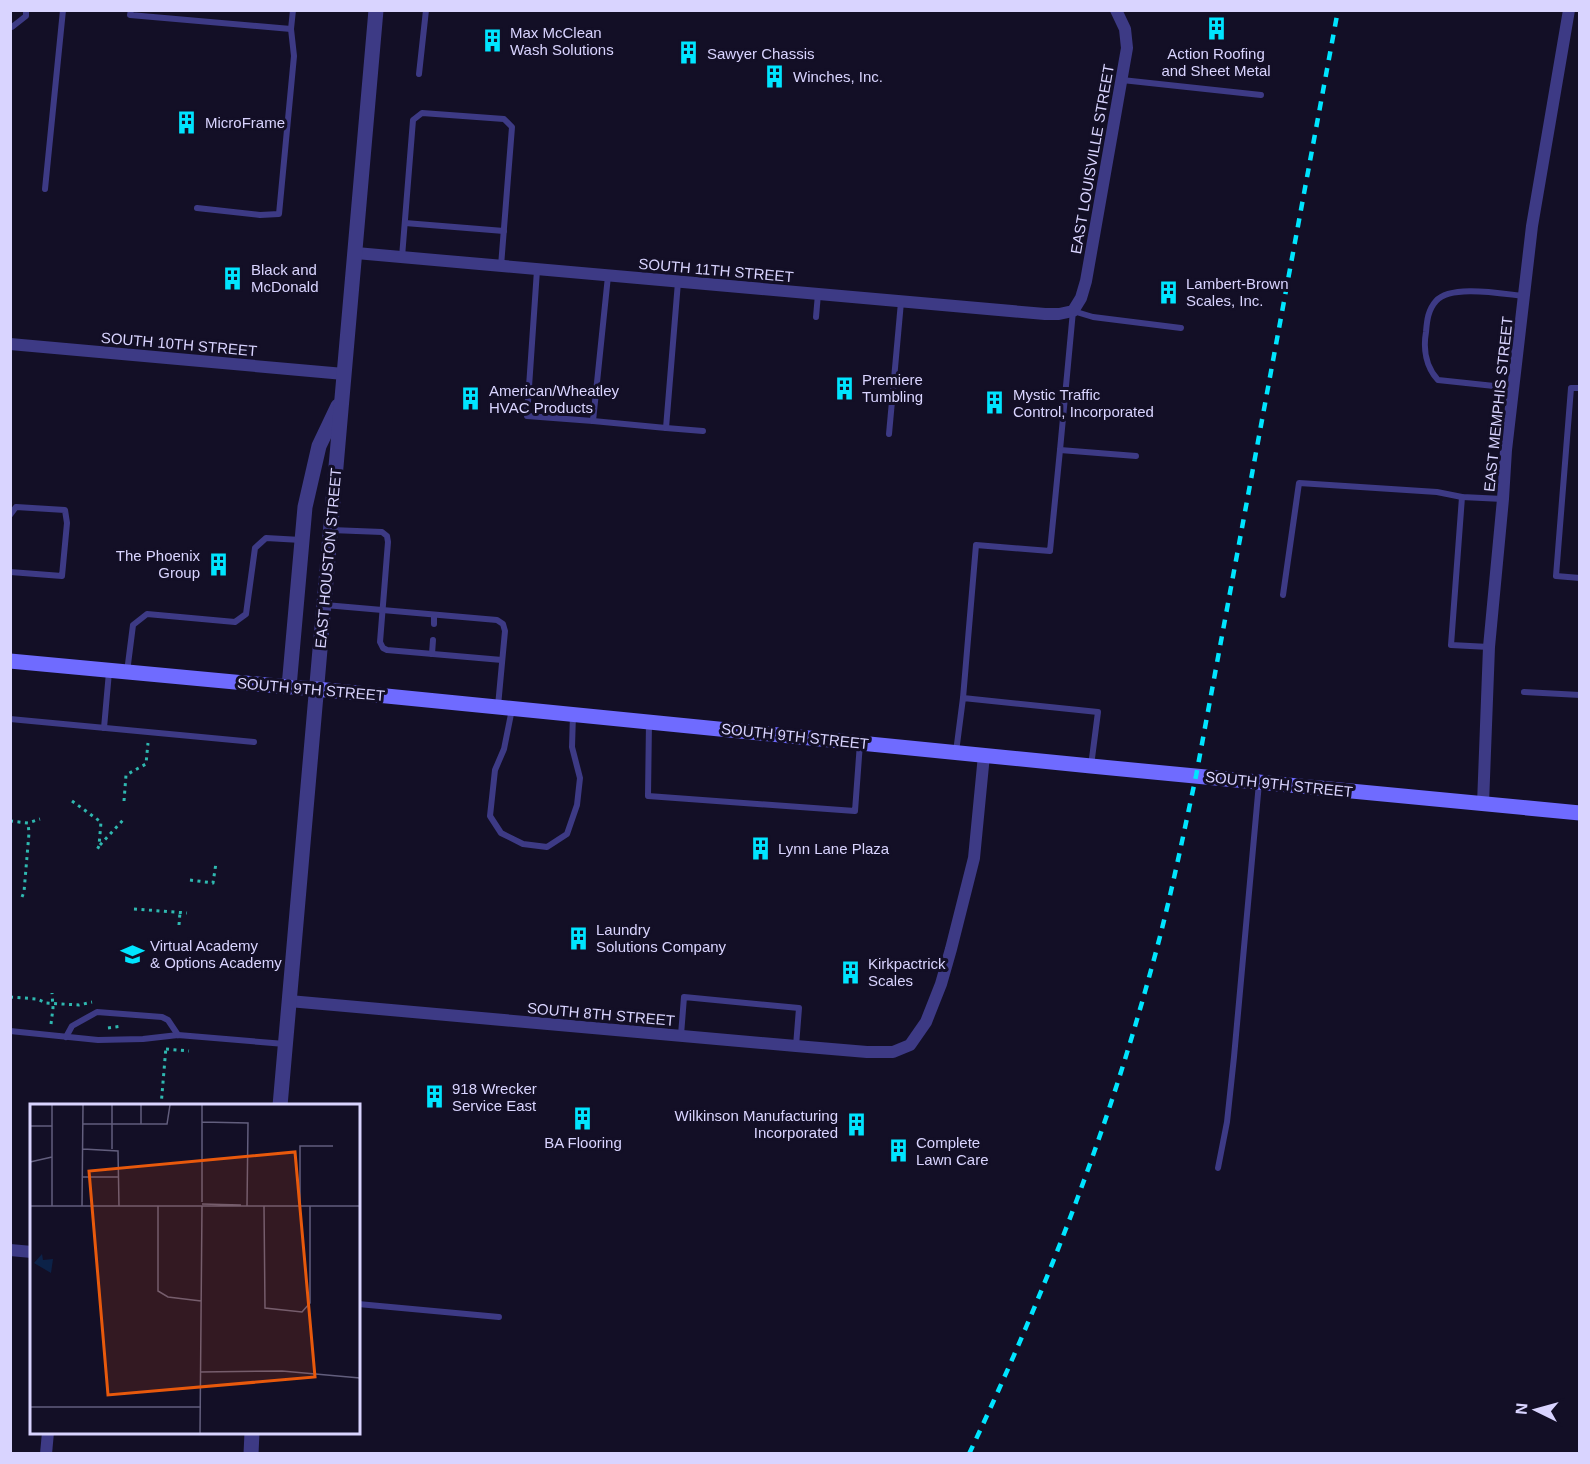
<svg xmlns="http://www.w3.org/2000/svg" width="1590" height="1464" viewBox="0 0 1590 1464" font-family="Arial,sans-serif">
	<style>
		.lines { fill: none; stroke-linecap: round; stroke-linejoin: round }
		.path { stroke: #2fb8b0; stroke-width: 3; stroke-dasharray: 3 4.5; stroke-linecap: butt }
		.service { stroke: #3d3a85; stroke-width: 6 }
		.minor { stroke: #3d3a85; stroke-width: 12 }
		.tertiary { stroke: #3d3a85; stroke-width: 15 }
		.secondary { stroke: #6f6bff; stroke-width: 15 }
		.rail { stroke: #00e5ff; stroke-width: 4.5; stroke-dasharray: 9 8; stroke-linecap: butt }
		.labels { text-anchor: middle; dominant-baseline: central; stroke-width: 6; stroke-linejoin: round; paint-order: stroke }
		.poi-label { font-size: 15px; fill: #d9d4ff; stroke: #130f26; text-anchor: start }
		.street-label { font-size: 15px; fill: #d9d4ff; stroke: #130f26 }
		.inset-road { fill: none; stroke: #625e7d; stroke-width: 1.5 }
		.view { fill: #e8590c; fill-opacity: 0.15; stroke: #e8590c; stroke-width: 3 }
		.inset-edge { fill: none; stroke: #d9d4ff; stroke-width: 3 }
	</style>
	<rect width="100%" height="100%" fill="#130f26"/>
	<g class="lines">
		<!-- path -->
		<g class="path">
			<path d="M 72,801 L 101,822 L 99,846 L 97,850"/>
			<path d="M 124,801 L 126,775 L 146,764 L 148,743"/>
			<path d="M 10,821 L 28,823 L 40,819"/>
			<path d="M 100,845 L 123,820"/>
			<path d="M 190,880 L 213,883 L 216,863"/>
			<path d="M 22,897 L 24,892 L 29,833 L 28,823"/>
			<path d="M 134,909 L 187,913"/>
			<path d="M 179,925 L 180,912"/>
			<path d="M 10,997 L 37,999 L 46,1003 L 79,1005 L 92,1002"/>
			<path d="M 51,1024 L 53,1008 L 52,993"/>
			<path d="M 108,1028 L 122,1026"/>
			<path d="M 166,1049 L 189,1051"/>
			<path d="M 161,1106 L 166,1047"/>
		</g>
		<!-- service -->
		<g class="service">
			<path d="M 131,10 L 130,15 L 291,29"/>
			<path d="M 10,27 L 12,27 L 26,16 L 26,10"/>
			<path d="M 419,74 L 426,10"/>
			<path d="M 1122,80 L 1261,95"/>
			<path d="M 45,189 L 63,10"/>
			<path d="M 197,208 L 260,215 L 279,214 L 294,56 L 291,29 L 293,10"/>
			<path d="M 405,223 L 504,231"/>
			<path d="M 402,257 L 413,120 L 422,113 L 504,119 L 512,127 L 501,266"/>
			<path d="M 537,270 L 527,416 L 593,421 L 608,276"/>
			<path d="M 678,282 L 666,428 L 703,431"/>
			<path d="M 816,317 L 818,294"/>
			<path d="M 1513,388 L 1438,380 C 1426,367 1423,349 1426,332 C 1427,320 1428,310 1436,301 C 1451,284 1503,294 1524,296"/>
			<path d="M 1580,388 L 1571,388 L 1556,576 L 1580,578"/>
			<path d="M 593,421 L 666,428"/>
			<path d="M 889,434 L 901,302"/>
			<path d="M 1136,456 L 1060,450 L 1073,311 L 1093,317 L 1181,328"/>
			<path d="M 1462,497 L 1451,645 L 1489,647"/>
			<path d="M 10,515 L 16,507 L 65,510 L 67,523 L 62,576 L 10,572"/>
			<path d="M 331,530 L 382,532 L 387,536 L 388,542 L 380,642 L 383,648 L 387,650 L 502,660"/>
			<path d="M 1283,595 L 1299,483 L 1437,492 L 1462,497 L 1503,499"/>
			<path d="M 325,605 L 497,620 L 503,624 L 505,631 L 498,706"/>
			<path d="M 434,624 L 434,615"/>
			<path d="M 432,654 L 433,640"/>
			<path d="M 127,672 L 133,625 L 147,614 L 235,622 L 246,614 L 255,548 L 266,538 L 301,540"/>
			<path d="M 1524,692 L 1580,695"/>
			<path d="M 963,698 L 976,545 L 1050,551 L 1060,450"/>
			<path d="M 512,709 L 504,749 L 495,770 L 490,816 L 501,833 L 523,844 L 547,847 L 567,834 L 577,805 L 580,778 L 572,747 L 573,714"/>
			<path d="M 10,719 L 254,742"/>
			<path d="M 649,722 L 648,796 L 855,811 L 860,743"/>
			<path d="M 104,728 L 109,672"/>
			<path d="M 956,752 L 963,698 L 1098,712 L 1091,766"/>
			<path d="M 10,1031 L 98,1040 L 143,1039 L 178,1035 L 285,1044"/>
			<path d="M 681,1035 L 684,997 L 799,1008 L 796,1046"/>
			<path d="M 66,1037 L 72,1026 L 97,1012 L 162,1017 L 168,1020 L 178,1035"/>
			<path d="M 1218,1168 L 1227,1122 L 1234,1057 L 1259,783"/>
			<path d="M 358,1304 L 499,1317"/>
		</g>
		<!-- minor -->
		<g class="minor">
			<path d="M 356,253 L 1045,314 L 1059,314 L 1073,311 L 1081,298 L 1086,281 L 1127,48 L 1125,29 L 1116,10"/>
			<path d="M 10,344 L 344,374"/>
			<path d="M 1483,804 L 1489,647 L 1503,499 L 1506,450 L 1532,226 L 1569,10"/>
			<path d="M 289,1001 L 796,1046 L 867,1052 L 893,1052 L 910,1045 L 926,1022 L 941,984 L 951,949 L 974,858 L 984,755"/>
			<path d="M 10,1250 L 32,1252"/>
			<path d="M 46,1454 L 48,1432"/>
		</g>
		<!-- tertiary -->
		<g class="tertiary">
			<path d="M 316,689 L 289,687 L 305,507 L 319,446 L 338,406"/>
			<path d="M 280,1106 L 376,10"/>
			<path d="M 251,1454 L 252,1432"/>
		</g>
		<!-- secondary -->
		<g class="secondary">
			<path d="M 10,661 L 289,687"/>
			<path d="M 316,689 L 1091,766 L 1580,813"/>
		</g>
		<!-- rail -->
		<path class="rail" d="M 969,1454 C 1043,1298 1106,1136 1151,970 C 1169,906 1182,841 1196,776 L 1338,10"/>
	</g>
	<!-- icons -->
	<defs>
		<symbol id="building-bare" viewBox="-9 -9 18 18"><path d="M-4-6H4V6H1V3H-1V6H-4ZM-2.5-4.3h1.7v1.8h-1.7ZM.8-4.3h1.7v1.8H.8ZM-2.5-1h1.7V.8h-1.7ZM.8-1h1.7V.8H.8Z" fill="#00e5ff" stroke="#130f26" stroke-width="2.5" paint-order="stroke"/></symbol>
		<symbol id="school-bare" viewBox="-9 -9 18 18"><path d="M0-5L7-2L0 1L-7-2ZM-4 1L0 2.5L4 1V4Q0 6-4 4Z" fill="#00e5ff" stroke="#130f26" stroke-width="2.5" paint-order="stroke"/></symbol>
	</defs>
	<g fill-rule="evenodd">
		<use href="#building-bare" x="1200" y="12" width="33" height="33"/>
		<use href="#building-bare" x="476" y="24" width="33" height="33"/>
		<use href="#building-bare" x="672" y="36" width="33" height="33"/>
		<use href="#building-bare" x="758" y="60" width="33" height="33"/>
		<use href="#building-bare" x="170" y="106" width="33" height="33"/>
		<use href="#building-bare" x="216" y="262" width="33" height="33"/>
		<use href="#building-bare" x="1152" y="276" width="33" height="33"/>
		<use href="#building-bare" x="828" y="372" width="33" height="33"/>
		<use href="#building-bare" x="454" y="382" width="33" height="33"/>
		<use href="#building-bare" x="978" y="386" width="33" height="33"/>
		<use href="#building-bare" x="202" y="548" width="33" height="33"/>
		<use href="#building-bare" x="744" y="832" width="33" height="33"/>
		<use href="#building-bare" x="562" y="922" width="33" height="33"/>
		<use href="#school-bare" x="116" y="938" width="33" height="33"/>
		<use href="#building-bare" x="834" y="956" width="33" height="33"/>
		<use href="#building-bare" x="418" y="1080" width="33" height="33"/>
		<use href="#building-bare" x="566" y="1102" width="33" height="33"/>
		<use href="#building-bare" x="840" y="1108" width="33" height="33"/>
		<use href="#building-bare" x="882" y="1134" width="33" height="33"/>
	</g>
	<g class="labels">
		<!-- poi labels -->
		<g class="poi-label">
			<text x="510" y="32">Max McClean<tspan x="510" dy="17">Wash Solutions</tspan></text>
			<text x="707" y="53">Sawyer Chassis</text>
			<text x="1216" y="53" text-anchor="middle">Action Roofing<tspan x="1216" dy="17">and Sheet Metal</tspan></text>
			<text x="793" y="76">Winches, Inc.</text>
			<text x="205" y="122">MicroFrame</text>
			<text x="251" y="269">Black and<tspan x="251" dy="17">McDonald</tspan></text>
			<text x="1186" y="283">Lambert-Brown<tspan x="1186" dy="17">Scales, Inc.</tspan></text>
			<text x="862" y="379">Premiere<tspan x="862" dy="17">Tumbling</tspan></text>
			<text x="489" y="390">American/Wheatley<tspan x="489" dy="17">HVAC Products</tspan></text>
			<text x="1013" y="394">Mystic Traffic<tspan x="1013" dy="17">Control, Incorporated</tspan></text>
			<text x="200" y="555" text-anchor="end">The Phoenix<tspan x="200" dy="17">Group</tspan></text>
			<text x="778" y="848">Lynn Lane Plaza</text>
			<text x="596" y="929">Laundry<tspan x="596" dy="17">Solutions Company</tspan></text>
			<text x="150" y="945">Virtual Academy<tspan x="150" dy="17">&amp; Options Academy</tspan></text>
			<text x="868" y="963">Kirkpactrick<tspan x="868" dy="17">Scales</tspan></text>
			<text x="452" y="1088">918 Wrecker<tspan x="452" dy="17">Service East</tspan></text>
			<text x="838" y="1115" text-anchor="end">Wilkinson Manufacturing<tspan x="838" dy="17">Incorporated</tspan></text>
			<text x="583" y="1142" text-anchor="middle">BA Flooring</text>
			<text x="916" y="1142">Complete<tspan x="916" dy="17">Lawn Care</tspan></text>
		</g>
		<!-- street labels -->
		<g class="street-label">
			<text transform="translate(1092 159) rotate(-80)">EAST LOUISVILLE STREET</text>
			<text transform="translate(716 270) rotate(5)">SOUTH 11TH STREET</text>
			<text transform="translate(179 344) rotate(5)">SOUTH 10TH STREET</text>
			<text transform="translate(1498 404) rotate(-84)">EAST MEMPHIS STREET</text>
			<text transform="translate(328 558) rotate(-85)">EAST HOUSTON STREET</text>
			<text transform="translate(311 689) rotate(5)">SOUTH 9TH STREET</text>
			<text transform="translate(795 736) rotate(6)">SOUTH 9TH STREET</text>
			<text transform="translate(1279 784) rotate(6)">SOUTH 9TH STREET</text>
			<text transform="translate(601 1014) rotate(5)">SOUTH 8TH STREET</text>
		</g>
	</g>
	<!-- overview -->
	<g transform="translate(30 1104)">
		<rect width="330" height="330" fill="#130f26"/>
		<path d="M 12,150 L 13,156 L 23,155 L 21,169 L 4,159 Z" fill="#0c2248"/>
		<path class="inset-road" d="M 111,1 L 111,20M 172,1 L 172,98M 172,18 L 218,19 L 217,102M 53,20 L 137,20 L 140,1M 0,22 L 22,22M 53,45 L 88,47 L 89,102M 82,45 L 82,1M 0,58 L 22,53M 52,73 L 89,73M 172,100 L 211,101M 0,102 L 330,102M 22,102 L 22,1M 52,102 L 53,1M 128,102 L 128,187 L 138,193 L 171,197M 234,102 L 235,204 L 272,208 L 280,199 L 280,102M 270,102 L 270,42 L 303,42M 170,268 L 252,267 L 330,274M 0,303 L 170,303M 170,329 L 172,102"/>
		<path class="view" d="M 265,48 L 285,273 L 78,291 L 59,67 Z"/>
		<rect width="330" height="330" class="inset-edge"/>
	</g>
	<!-- border -->
	<rect width="1590" height="1464" fill="none" stroke="#d9d4ff" stroke-width="24"/>
	<!-- north arrow -->
	<g transform="translate(1536 1410) rotate(275)" stroke="#130f26" stroke-width="4.5" paint-order="stroke">
	<path d="M0-4.5L10 22L0 15L-10 22Z" fill="#d9d4ff"/>
	<text y="-9" font-size="16" font-weight="bold" text-anchor="middle" fill="#d9d4ff">N</text>
	</g>
</svg>
